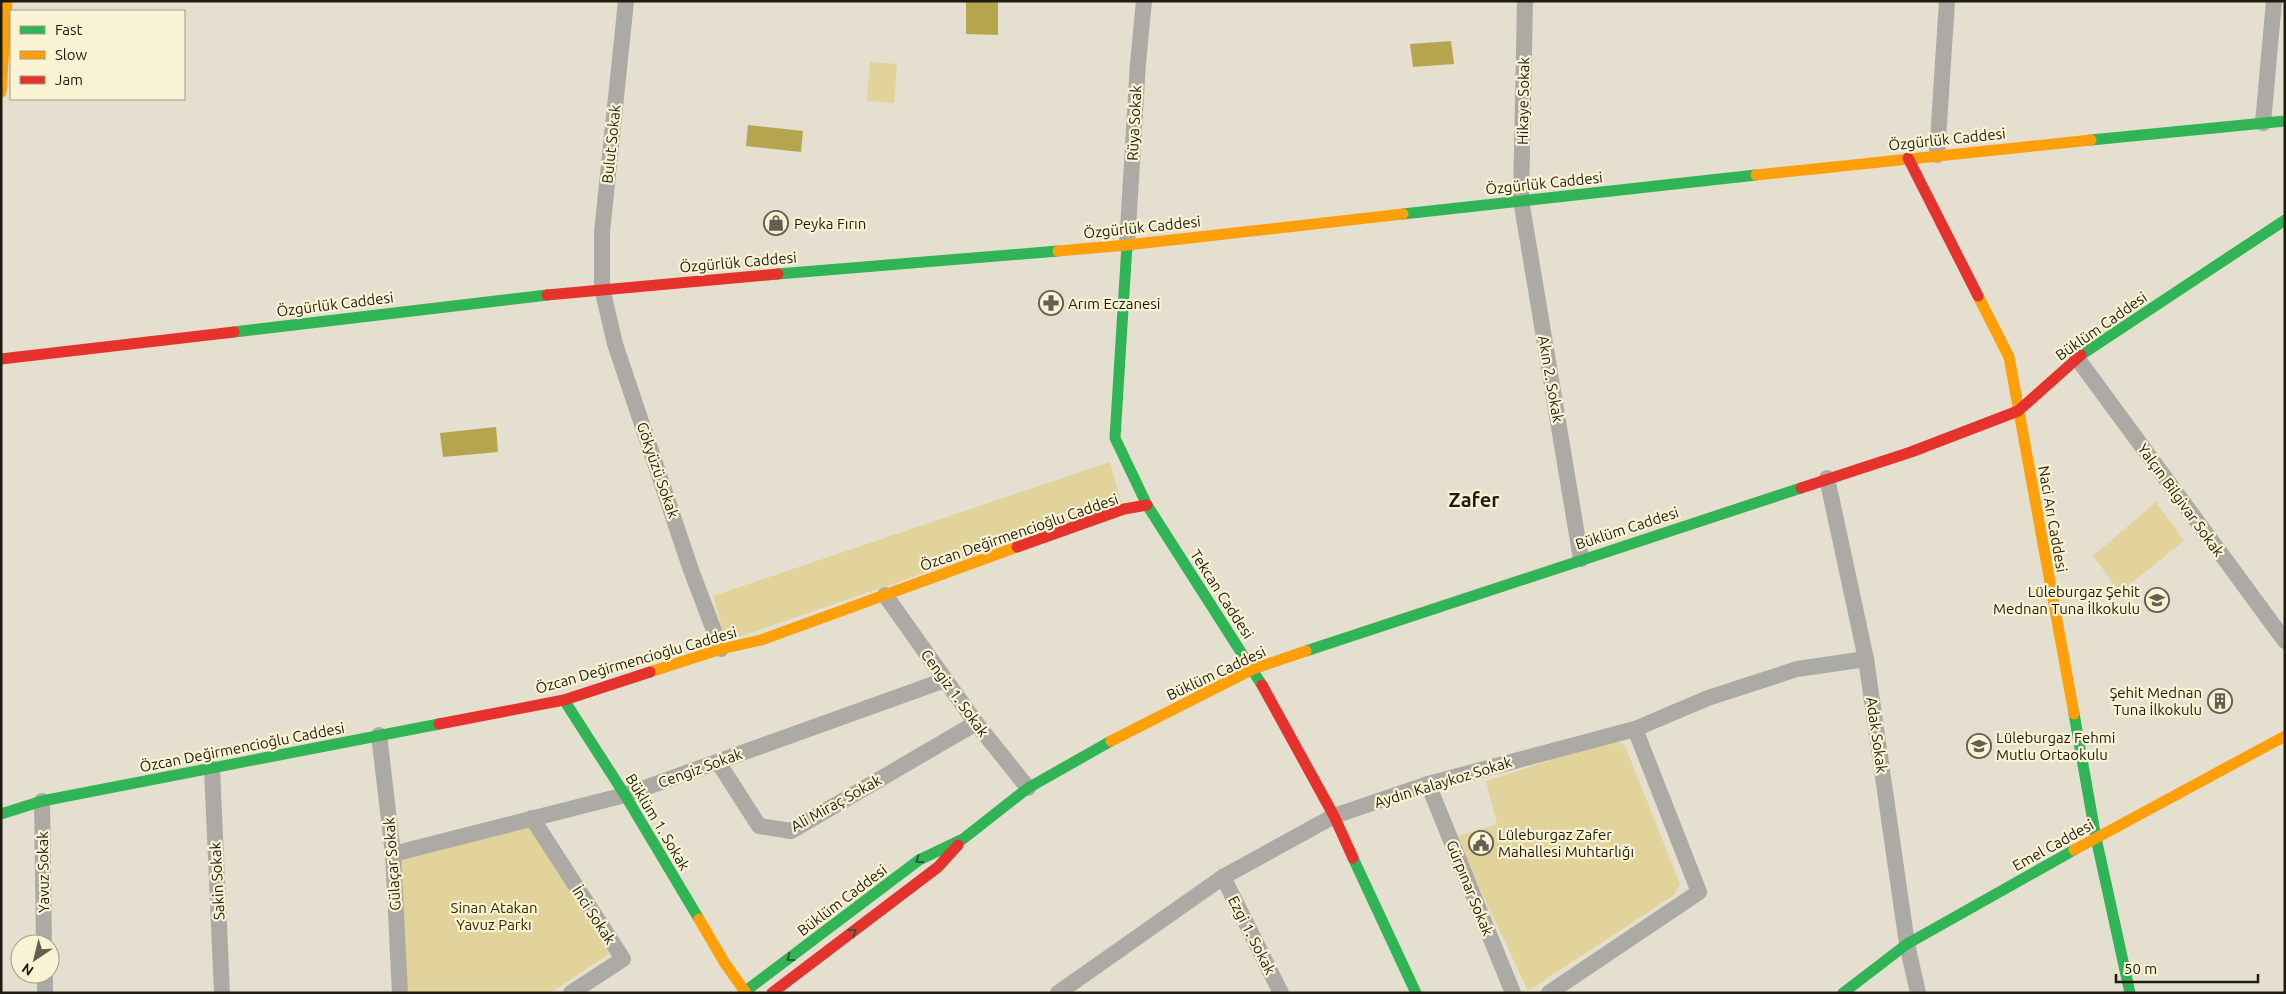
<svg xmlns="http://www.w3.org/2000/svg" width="2286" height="994" viewBox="0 0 2286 994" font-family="Ubuntu,sans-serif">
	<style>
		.green { fill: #e1d39a }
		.water { fill: #b6a54f }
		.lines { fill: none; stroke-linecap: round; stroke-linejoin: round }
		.street { stroke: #acaaa4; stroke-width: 16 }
		.fast { stroke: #30b455; stroke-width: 11 }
		.slow { stroke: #ff9f0a; stroke-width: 11 }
		.jam { stroke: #e5322d; stroke-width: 11 }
		.oneway { stroke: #26602f }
		.labels { text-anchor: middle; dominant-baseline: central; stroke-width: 4.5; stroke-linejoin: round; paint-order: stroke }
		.street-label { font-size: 15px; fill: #1e1c10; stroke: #f9f2d3 }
		.poi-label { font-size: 15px; fill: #1e1c10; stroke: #f9f2d3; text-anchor: start }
		.park-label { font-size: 15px; fill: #332a00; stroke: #f9f2d3 }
		.district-label { font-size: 20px; font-weight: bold; fill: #1e1c10; stroke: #f9f2d3 }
	</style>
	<rect width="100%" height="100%" fill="#e4dfce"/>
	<!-- green -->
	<g class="green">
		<path d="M 870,62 L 897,64 L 894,103 L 867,101 Z"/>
		<path d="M 1110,462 L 1122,505 L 726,641 L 713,596 Z"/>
		<path d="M 2156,502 L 2184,541 L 2120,592 L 2093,556 Z"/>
		<path d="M 1614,740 L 1625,746 L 1680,884 L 1674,895 L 1528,991 L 1456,837 L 1497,824 L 1486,781 Z"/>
		<path d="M 529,827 L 609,954 L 550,993 L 407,993 L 399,860 Z"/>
	</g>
	<!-- water -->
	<g class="water">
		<path d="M 998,1 L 998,35 L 966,34 L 966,2 Z"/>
		<path d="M 1451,41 L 1454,64 L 1413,67 L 1410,44 Z"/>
		<path d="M 748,125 L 803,131 L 801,152 L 746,146 Z"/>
		<path d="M 496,427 L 498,452 L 443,457 L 440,433 Z"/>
	</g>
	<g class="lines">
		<!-- street -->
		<g class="street">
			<path d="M 626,1 L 602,232 L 602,288 L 615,344 L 691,570 L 721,649"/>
			<path d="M 1525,1 L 1521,200 L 1581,559"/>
			<path d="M 2263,123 L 2274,1"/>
			<path d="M 1937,155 L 1947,1"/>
			<path d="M 1127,245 L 1138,63 L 1144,1"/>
			<path d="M 2077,358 L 2285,641"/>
			<path d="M 1827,478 L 1866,659 L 1907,944 L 1918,993"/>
			<path d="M 885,595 L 976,723 L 1028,788"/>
			<path d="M 379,735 L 393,854 L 400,993"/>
			<path d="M 718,762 L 759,826 L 791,831 L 976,723"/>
			<path d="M 212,769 L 222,993"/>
			<path d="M 1428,784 L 1513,993"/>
			<path d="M 42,801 L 44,944"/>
			<path d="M 532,818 L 623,959 L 571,993"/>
			<path d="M 393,854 L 625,795 L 945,680"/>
			<path d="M 1223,877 L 1281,993"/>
			<path d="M 45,974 L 45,993"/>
			<path d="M 1058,993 L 1223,877 L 1334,816 L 1428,784 L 1635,729 L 1708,698 L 1797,669 L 1866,659"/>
			<path d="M 1549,993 L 1699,892 L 1635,729"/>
		</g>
		<!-- fast -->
		<g class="fast">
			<path d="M 2091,140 L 2285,121"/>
			<path d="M 1403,214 L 1756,175"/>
			<path d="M 1127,245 L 1115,438 L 1147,505 L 1262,685"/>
			<path d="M 778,274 L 1058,251"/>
			<path d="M 234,332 L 547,295"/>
			<path d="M 2081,355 L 2285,220"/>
			<path d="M 1306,651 L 1801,488"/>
			<path d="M 564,700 L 625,795 L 699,919"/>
			<path d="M 2074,714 L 2096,838 L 2130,993"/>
			<path d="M 1,814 L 42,801 L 439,724"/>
			<path d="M 1353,858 L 1416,993"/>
			<path d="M 743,993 L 919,860 L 963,839 L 1028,788 L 1111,741"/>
			<path d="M 1843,993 L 1907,944 L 2074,850"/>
		</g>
		<!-- slow -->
		<g class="slow">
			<path d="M 1,92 L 7,1"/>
			<path d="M 1756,175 L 2091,140"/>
			<path d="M 1058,251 L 1127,245 L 1403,214"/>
			<path d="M 1978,296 L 2009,357 L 2074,714"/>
			<path d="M 650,672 L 721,649 L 761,640 L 1017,547"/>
			<path d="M 1111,741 L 1253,669 L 1306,651"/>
			<path d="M 2074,850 L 2285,736"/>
			<path d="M 699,919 L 724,962 L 746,993"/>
		</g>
		<!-- jam -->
		<g class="jam">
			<path d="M 1908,158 L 1978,296"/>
			<path d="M 547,295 L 778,274"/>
			<path d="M 1,359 L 234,332"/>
			<path d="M 1801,488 L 1911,452 L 2018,411 L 2081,355"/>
			<path d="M 1017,547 L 1124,509 L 1147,505"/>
			<path d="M 1262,685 L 1334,816 L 1353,858"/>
			<path d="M 439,724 L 564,700 L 650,672"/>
			<path d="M 772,993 L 938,867 L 958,845"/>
		</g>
	</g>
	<!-- one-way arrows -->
	<defs><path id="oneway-chevron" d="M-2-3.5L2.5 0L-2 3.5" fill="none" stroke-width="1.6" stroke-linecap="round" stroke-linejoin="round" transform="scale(1.25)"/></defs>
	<g class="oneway">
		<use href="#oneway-chevron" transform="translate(919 860) rotate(146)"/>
		<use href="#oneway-chevron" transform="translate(853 932) rotate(-37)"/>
		<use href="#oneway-chevron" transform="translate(790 958) rotate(143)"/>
	</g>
	<!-- icons -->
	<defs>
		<symbol id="shop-ring" viewBox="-11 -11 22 22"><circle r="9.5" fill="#f9f2d3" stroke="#636052" stroke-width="1.5"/><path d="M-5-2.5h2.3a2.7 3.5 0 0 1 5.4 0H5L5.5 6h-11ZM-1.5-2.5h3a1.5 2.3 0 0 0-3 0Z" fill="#636052"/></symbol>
		<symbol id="pharmacy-ring" viewBox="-11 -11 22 22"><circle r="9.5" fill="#f9f2d3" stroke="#636052" stroke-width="1.5"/><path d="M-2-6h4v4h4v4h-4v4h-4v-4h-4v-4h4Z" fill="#636052"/></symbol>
		<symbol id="school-ring" viewBox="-11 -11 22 22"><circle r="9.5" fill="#f9f2d3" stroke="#636052" stroke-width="1.5"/><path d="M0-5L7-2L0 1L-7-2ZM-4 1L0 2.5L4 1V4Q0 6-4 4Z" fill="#636052"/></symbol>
		<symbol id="building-ring" viewBox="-11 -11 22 22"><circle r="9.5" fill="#f9f2d3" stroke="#636052" stroke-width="1.5"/><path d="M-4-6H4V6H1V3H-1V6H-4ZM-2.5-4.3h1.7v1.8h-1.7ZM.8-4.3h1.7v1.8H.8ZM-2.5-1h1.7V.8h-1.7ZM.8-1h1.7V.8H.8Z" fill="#636052"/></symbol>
		<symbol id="civic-ring" viewBox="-11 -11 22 22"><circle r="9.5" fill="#f9f2d3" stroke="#636052" stroke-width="1.5"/><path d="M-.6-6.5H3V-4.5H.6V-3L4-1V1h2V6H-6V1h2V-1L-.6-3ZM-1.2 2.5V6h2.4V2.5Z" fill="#636052"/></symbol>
	</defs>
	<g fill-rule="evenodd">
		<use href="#shop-ring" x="762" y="209" width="28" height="28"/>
		<use href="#pharmacy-ring" x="1037" y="289" width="28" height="28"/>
		<use href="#school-ring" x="2143" y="586" width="28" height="28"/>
		<use href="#building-ring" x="2206" y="687" width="28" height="28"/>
		<use href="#school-ring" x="1965" y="732" width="28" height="28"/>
		<use href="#civic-ring" x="1467" y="829" width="28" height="28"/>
	</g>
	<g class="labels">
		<!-- street labels -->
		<g class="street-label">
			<text transform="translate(1523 101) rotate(-89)">Hikaye Sokak</text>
			<text transform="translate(1134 123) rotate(-87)">Rüya Sokak</text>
			<text transform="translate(1947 139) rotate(-6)">Özgürlük Caddesi</text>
			<text transform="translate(611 144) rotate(-84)">Bulut Sokak</text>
			<text transform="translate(1544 183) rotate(-6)">Özgürlük Caddesi</text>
			<text transform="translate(1142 227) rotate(-6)">Özgürlük Caddesi</text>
			<text transform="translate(738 262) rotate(-5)">Özgürlük Caddesi</text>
			<text transform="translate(335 304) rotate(-7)">Özgürlük Caddesi</text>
			<text transform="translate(2101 326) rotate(-35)">Büklüm Caddesi</text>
			<text transform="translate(1551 379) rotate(80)">Akın 2. Sokak</text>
			<text transform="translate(658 470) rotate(71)">Gökyüzü Sokak</text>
			<text transform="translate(2181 500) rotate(54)">Yalçın Bilgivar Sokak</text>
			<text transform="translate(2053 519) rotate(80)">Naci Arı Caddesi</text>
			<text transform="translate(1627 528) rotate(-18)">Büklüm Caddesi</text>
			<text transform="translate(1019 532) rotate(-19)">Özcan Değirmencioğlu Caddesi</text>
			<text transform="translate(1222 594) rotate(57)">Tekcan Caddesi</text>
			<text transform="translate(636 660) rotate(-16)">Özcan Değirmencioğlu Caddesi</text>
			<text transform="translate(1216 673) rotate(-25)">Büklüm Caddesi</text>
			<text transform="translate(955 693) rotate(54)">Cengiz 1. Sokak</text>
			<text transform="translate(1877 735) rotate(82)">Adak Sokak</text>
			<text transform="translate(242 747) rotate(-11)">Özcan Değirmencioğlu Caddesi</text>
			<text transform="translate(700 768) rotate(-20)">Cengiz Sokak</text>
			<text transform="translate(1443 782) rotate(-17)">Aydın Kalaykoz Sokak</text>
			<text transform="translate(836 803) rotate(-29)">Ali Miraç Sokak</text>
			<text transform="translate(658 822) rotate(59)">Büklüm 1. Sokak</text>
			<text transform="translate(2053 845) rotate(-29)">Emel Caddesi</text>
			<text transform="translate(392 864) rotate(-94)">Gülaçar Sokak</text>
			<text transform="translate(43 872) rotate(-91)">Yavuz Sokak</text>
			<text transform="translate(217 881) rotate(-93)">Sakin Sokak</text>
			<text transform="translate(1470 888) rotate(68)">Gürpınar Sokak</text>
			<text transform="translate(842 900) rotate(-37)">Büklüm Caddesi</text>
			<text transform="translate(594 915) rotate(57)">İnci Sokak</text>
			<text transform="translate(1252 935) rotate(63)">Ezgi 1. Sokak</text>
		</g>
		<!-- poi labels -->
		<g class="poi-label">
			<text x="794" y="223">Peyka Fırın</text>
			<text x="1068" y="303">Arım Eczanesi</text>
			<text x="2140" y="591" text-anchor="end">Lüleburgaz Şehit<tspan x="2140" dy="17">Mednan Tuna İlkokulu</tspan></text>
			<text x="2202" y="692" text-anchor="end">Şehit Mednan<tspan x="2202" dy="17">Tuna İlkokulu</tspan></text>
			<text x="1996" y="737">Lüleburgaz Fehmi<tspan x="1996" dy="17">Mutlu Ortaokulu</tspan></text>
			<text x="1498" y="834">Lüleburgaz Zafer<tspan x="1498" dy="17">Mahallesi Muhtarlığı</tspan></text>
		</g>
		<!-- park labels -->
		<g class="park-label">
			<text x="494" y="907">Sinan Atakan<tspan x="494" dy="17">Yavuz Parkı</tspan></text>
		</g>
		<!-- district labels -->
		<g class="district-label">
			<text x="1474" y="499">Zafer</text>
		</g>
	</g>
	<!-- border -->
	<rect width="2286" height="994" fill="none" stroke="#1e1c10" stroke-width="5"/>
	<!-- legend -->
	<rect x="10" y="10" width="175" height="90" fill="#f9f2d3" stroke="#a19c85"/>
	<rect x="20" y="26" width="25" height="8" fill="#30b455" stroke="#a19c85"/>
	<text x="55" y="35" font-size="15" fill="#1e1c10">Fast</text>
	<rect x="20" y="51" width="25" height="8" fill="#ff9f0a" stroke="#a19c85"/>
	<text x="55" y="60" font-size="15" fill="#1e1c10">Slow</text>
	<rect x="20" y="76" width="25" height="8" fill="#e5322d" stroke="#a19c85"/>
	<text x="55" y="85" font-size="15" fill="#1e1c10">Jam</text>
	<!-- north arrow -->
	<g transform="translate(35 959) rotate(215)"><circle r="24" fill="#f9f2d3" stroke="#a19c85"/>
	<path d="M0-4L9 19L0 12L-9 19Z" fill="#636052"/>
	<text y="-8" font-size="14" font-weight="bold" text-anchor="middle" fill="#1e1c10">N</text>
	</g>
	<!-- scale -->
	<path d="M2116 974v8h142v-8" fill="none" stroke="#1e1c10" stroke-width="2.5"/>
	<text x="2124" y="974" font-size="15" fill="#1e1c10" stroke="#f9f2d3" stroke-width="4" paint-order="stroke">50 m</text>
</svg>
